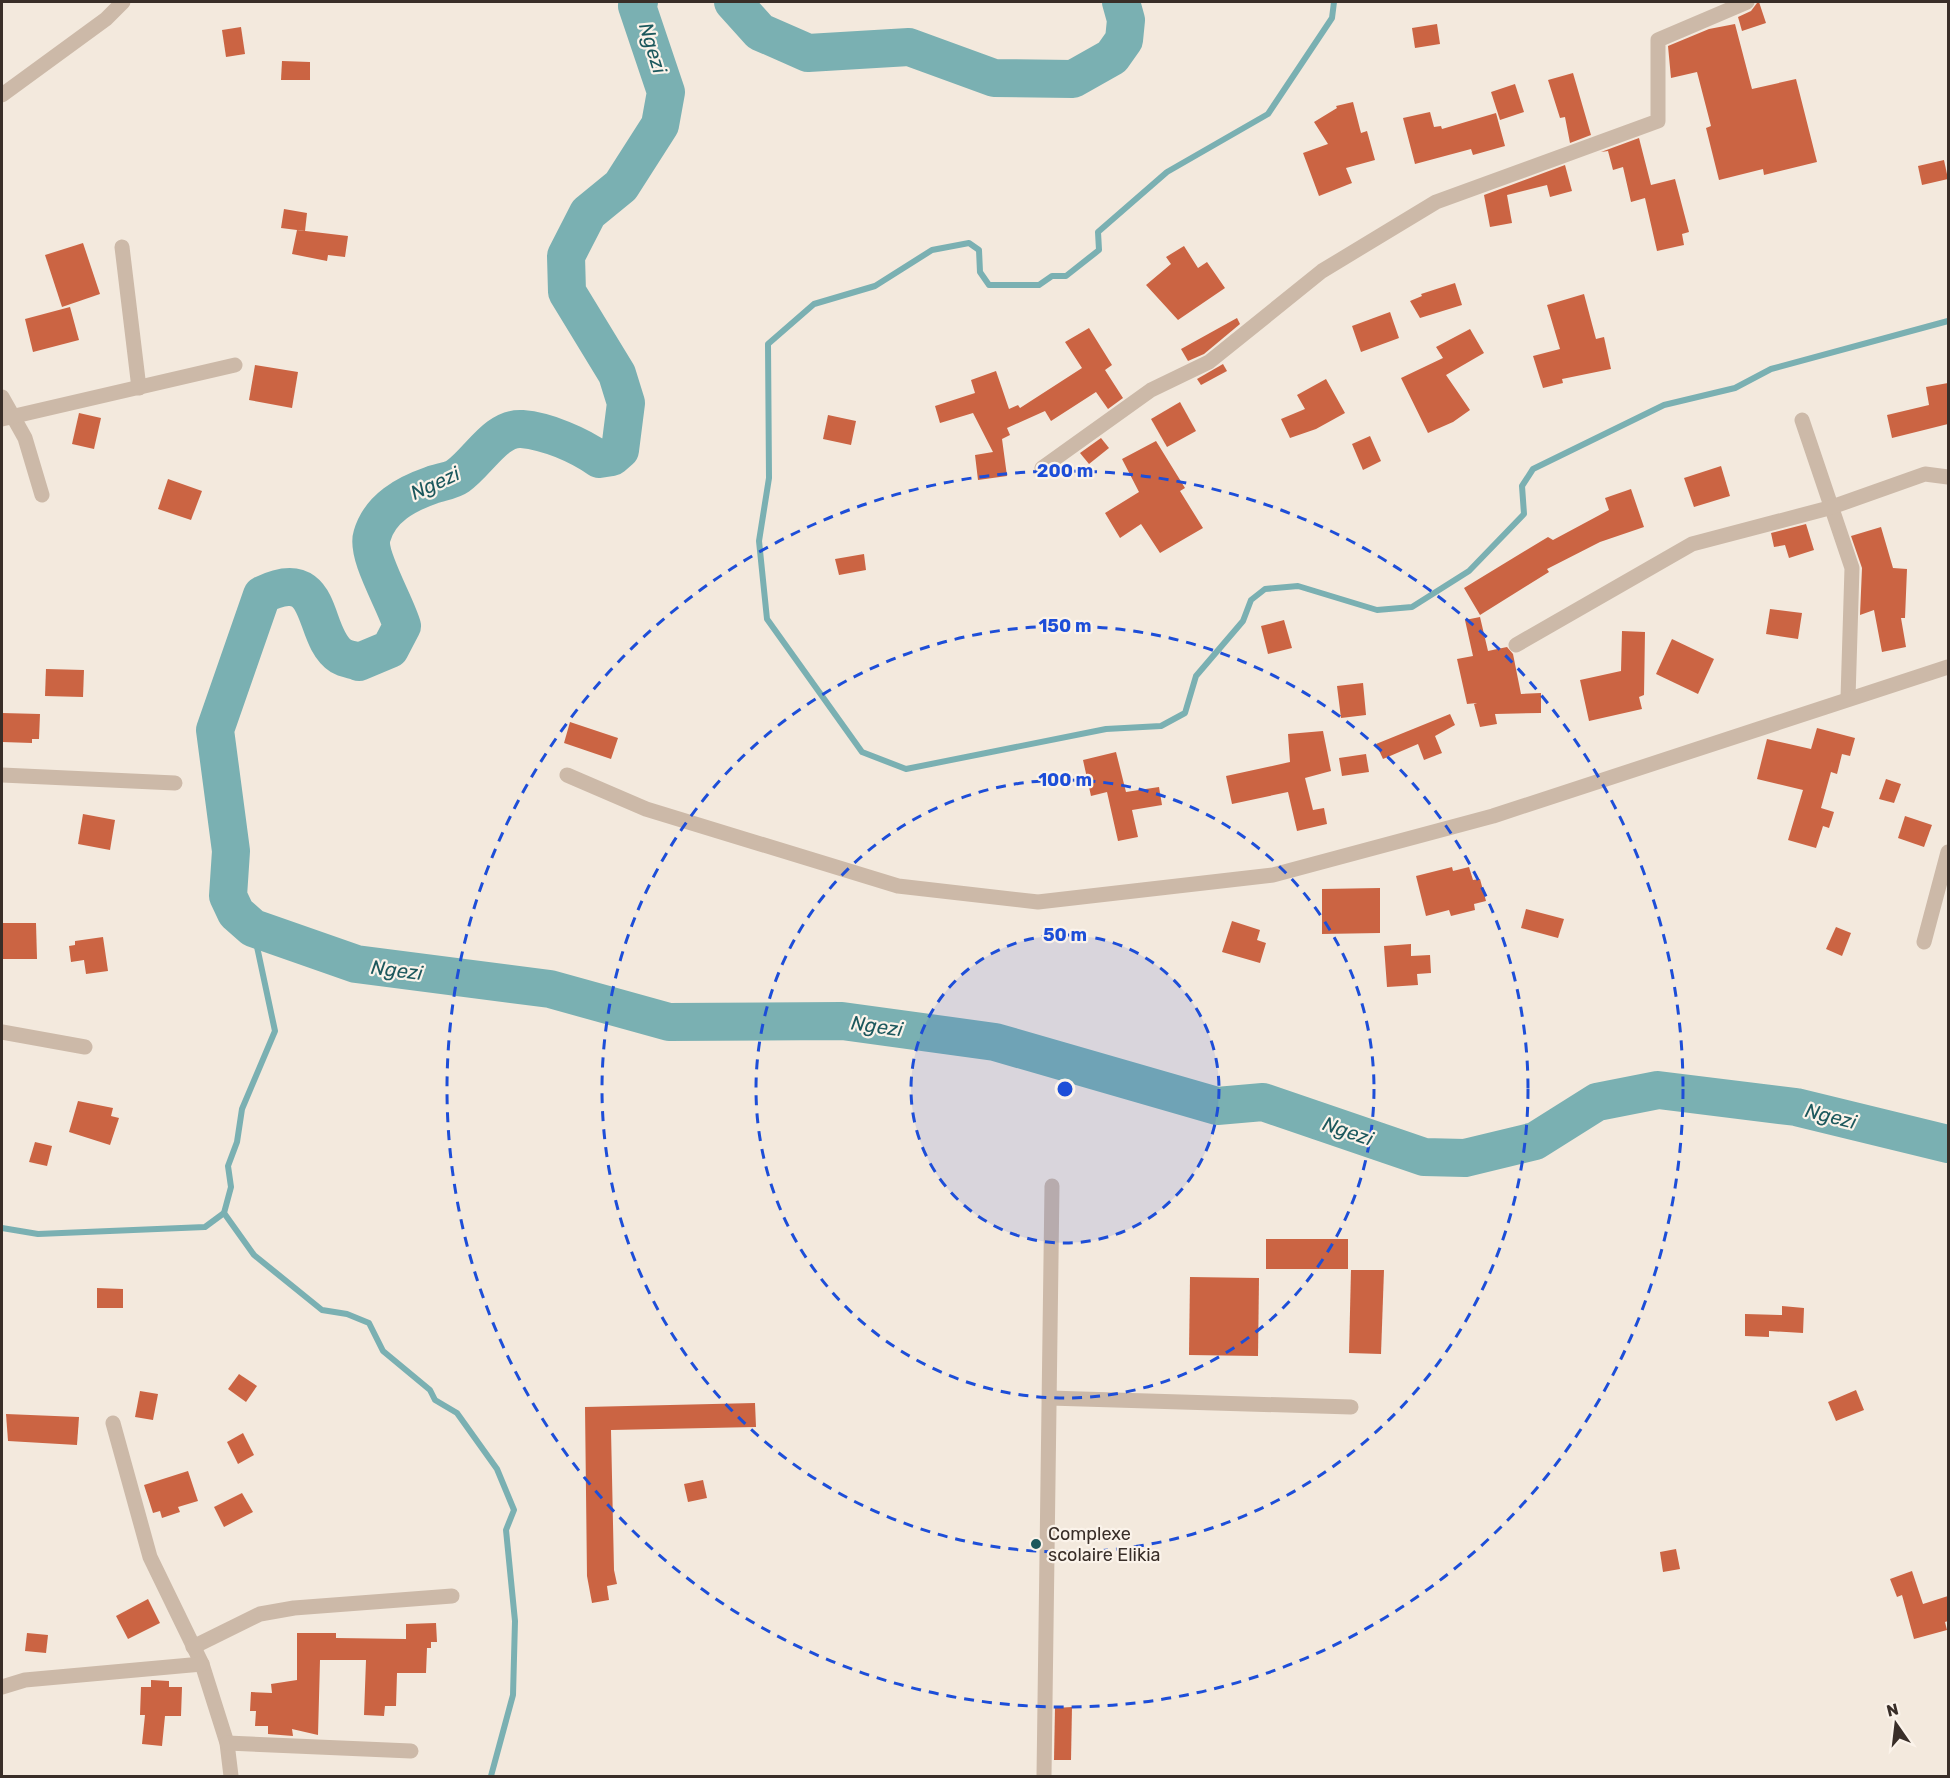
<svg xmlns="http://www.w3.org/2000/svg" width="1950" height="1778" viewBox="0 0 1950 1778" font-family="Rubik,sans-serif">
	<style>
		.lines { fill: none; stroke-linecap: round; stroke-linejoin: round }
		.stream { stroke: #7ab0b2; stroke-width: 6 }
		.river { stroke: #7ab0b2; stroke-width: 38 }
		.building { fill: #cb6443 }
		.minor { stroke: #ccb9a8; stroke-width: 15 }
		.ring { fill: none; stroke: #1d4ed8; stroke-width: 3; stroke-dasharray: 10 8 }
		.poi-dot { fill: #1c585d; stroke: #fbf3ea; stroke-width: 2 }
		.labels { text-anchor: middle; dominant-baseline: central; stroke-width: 4.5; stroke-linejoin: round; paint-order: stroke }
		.poi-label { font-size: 18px; fill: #392e28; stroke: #fbf3ea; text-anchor: start }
		.water-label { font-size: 20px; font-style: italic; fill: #1c585d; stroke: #fbf3ea }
		.centre { fill: #1d4ed8; stroke: #fbf3ea; stroke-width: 3 }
		.ring-label { font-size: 18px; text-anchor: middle; font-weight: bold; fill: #1d4ed8; stroke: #fbf3ea; stroke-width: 4.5; stroke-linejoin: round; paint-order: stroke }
	</style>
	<rect width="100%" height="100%" fill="#f3e9dd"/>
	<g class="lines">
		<!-- stream -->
		<g class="stream">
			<path d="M 1334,2 L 1332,18 L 1268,114 L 1167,172 L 1098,232 L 1099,250 L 1066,276 L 1052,276 L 1039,285 L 989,285 L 980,272 L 979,250 L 969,243 L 932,250 L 875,286 L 814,304 L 768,344 L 769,478 L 759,541 L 767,619 L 862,752 L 906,769 L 1106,729 L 1161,726 L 1185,713 L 1196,676 L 1243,621 L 1251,600 L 1265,589 L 1298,586 L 1377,610 L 1412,607 L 1469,571 L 1524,514 L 1522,486 L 1533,469 L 1664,405 L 1735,388 L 1771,369 L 1948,321"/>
			<path d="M 253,928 L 275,1031 L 242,1109 L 237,1142 L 228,1166 L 231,1187 L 224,1213 L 254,1255 L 322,1310 L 347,1314 L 369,1323 L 383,1351 L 430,1390 L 435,1400 L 457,1413 L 497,1469 L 514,1510 L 506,1530 L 515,1621 L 513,1695 L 491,1776"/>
			<path d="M 2,1228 L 38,1234 L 205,1227 L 224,1213"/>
		</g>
		<!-- river -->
		<g class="river">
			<path d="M 639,2 L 637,6 L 666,92 L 660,125 L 621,186 L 588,213 L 566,256 L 567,292 L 617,374 L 626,403 L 620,450 L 612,457 L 599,459 C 579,445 547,431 522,429 C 496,427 479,461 458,476 C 451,481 440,482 432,485 C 406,494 380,508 372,536 C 366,555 396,604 402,626 L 390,649 L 359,662 C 354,660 346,659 341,656 C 310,636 327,563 262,595 L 215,730 L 231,851 L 228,896 L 236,913 L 253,928 L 356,964 L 550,989 L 669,1022 L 842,1021 L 995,1042 L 1217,1106 L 1263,1102 L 1424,1157 L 1465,1158 L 1535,1141 L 1597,1102 L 1658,1090 L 1796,1107 L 1948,1144"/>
			<path d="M 733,2 L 760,32 L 808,53 L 909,47 L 994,78 L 1073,79 L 1112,57 L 1124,40 L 1126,20 L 1121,2"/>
		</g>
	</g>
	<!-- building -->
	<g class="building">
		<path d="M 1757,3 L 1759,2 L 1766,23 L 1742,31 L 1738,17 L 1751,11 Z"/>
		<path d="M 1437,24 L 1440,44 L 1415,48 L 1412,28 Z"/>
		<path d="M 1735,24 L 1752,89 L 1796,79 L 1817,162 L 1764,175 L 1763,169 L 1719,180 L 1706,128 L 1711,126 L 1697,72 L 1671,78 L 1668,46 L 1709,29 Z"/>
		<path d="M 241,27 L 245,54 L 226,57 L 222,30 Z"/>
		<path d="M 282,61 L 310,62 L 310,80 L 281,80 Z"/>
		<path d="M 1573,73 L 1591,135 L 1570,143 L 1565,117 L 1560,118 L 1548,80 Z"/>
		<path d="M 1515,84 L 1524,112 L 1500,120 L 1491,92 Z"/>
		<path d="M 1353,102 L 1361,133 L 1367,131 L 1375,160 L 1346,168 L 1352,183 L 1319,196 L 1303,153 L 1328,144 L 1314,122 L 1337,108 L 1336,106 Z"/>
		<path d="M 1430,112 L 1434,127 L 1441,126 L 1442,129 L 1496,113 L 1505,146 L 1473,155 L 1471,149 L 1415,164 L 1403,118 Z"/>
		<path d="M 1639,138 L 1651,185 L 1675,179 L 1689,232 L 1682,234 L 1684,245 L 1657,251 L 1645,198 L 1631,202 L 1623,167 L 1613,170 L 1608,151 L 1601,152 Z"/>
		<path d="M 1944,160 L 1948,179 L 1922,185 L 1918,166 Z"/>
		<path d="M 1565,165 L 1572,191 L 1550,197 L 1547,185 L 1507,195 L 1512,223 L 1490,227 L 1484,195 Z"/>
		<path d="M 284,209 L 307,213 L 305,231 L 281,228 Z"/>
		<path d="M 297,230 L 348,236 L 345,257 L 328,255 L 327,261 L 292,254 Z"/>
		<path d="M 83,243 L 100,294 L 62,307 L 45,255 Z"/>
		<path d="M 1184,246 L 1198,268 L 1207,262 L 1225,288 L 1178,320 L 1146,285 L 1171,264 L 1166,257 Z"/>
		<path d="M 1455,283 L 1462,305 L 1420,318 L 1410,301 L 1422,296 L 1421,294 Z"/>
		<path d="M 1584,294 L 1596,339 L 1604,337 L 1611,369 L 1562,379 L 1563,383 L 1543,388 L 1533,356 L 1560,349 L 1547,305 Z"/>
		<path d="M 70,307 L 79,340 L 33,352 L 25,319 Z"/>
		<path d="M 1390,312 L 1399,338 L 1361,352 L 1352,326 Z"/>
		<path d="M 1237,318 L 1240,324 L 1204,354 L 1188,361 L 1181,349 Z"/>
		<path d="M 1089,328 L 1112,365 L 1105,370 L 1123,398 L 1108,409 L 1096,392 L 1051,421 L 1045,411 L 1007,428 L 1010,435 L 1002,439 L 1007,476 L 978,480 L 975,455 L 993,452 L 973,413 L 940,423 L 935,406 L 975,393 L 971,380 L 996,371 L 1009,409 L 1018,405 L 1020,408 L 1082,368 L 1065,342 Z"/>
		<path d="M 1470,329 L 1484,353 L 1446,375 L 1470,410 L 1453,422 L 1428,433 L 1401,378 L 1443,358 L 1436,347 Z"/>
		<path d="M 1223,364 L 1227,371 L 1201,385 L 1197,379 Z"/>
		<path d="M 255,365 L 298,372 L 292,408 L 249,400 Z"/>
		<path d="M 1326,379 L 1345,413 L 1316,429 L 1290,438 L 1281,419 L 1305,409 L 1297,395 Z"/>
		<path d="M 1948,383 L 1948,424 L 1892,438 L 1887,415 L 1929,405 L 1926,387 Z"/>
		<path d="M 1180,402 L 1196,431 L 1167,447 L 1151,419 Z"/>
		<path d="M 79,413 L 101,418 L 94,449 L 72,444 Z"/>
		<path d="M 828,415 L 856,421 L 851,445 L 823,439 Z"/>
		<path d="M 1370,436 L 1381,461 L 1363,470 L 1352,444 Z"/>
		<path d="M 1101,438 L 1109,448 L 1089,464 L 1080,453 Z"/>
		<path d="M 1156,441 L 1185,488 L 1180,491 L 1203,528 L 1160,553 L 1141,524 L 1120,538 L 1105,513 L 1139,492 L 1122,459 Z"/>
		<path d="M 1721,466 L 1730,496 L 1694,507 L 1684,478 Z"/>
		<path d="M 168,479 L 202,491 L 191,520 L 158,509 Z"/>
		<path d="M 1631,489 L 1644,527 L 1600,542 L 1547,569 L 1549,572 L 1480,615 L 1464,588 L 1548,537 L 1553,540 L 1609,510 L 1605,498 Z"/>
		<path d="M 1806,524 L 1814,550 L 1789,558 L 1785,545 L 1774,547 L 1771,533 Z"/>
		<path d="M 1881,527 L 1893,568 L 1907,569 L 1905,618 L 1901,618 L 1906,647 L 1882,652 L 1874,610 L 1860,615 L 1862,568 L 1851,536 Z"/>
		<path d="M 864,554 L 866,570 L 839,575 L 835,559 Z"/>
		<path d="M 1770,609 L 1802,613 L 1798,639 L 1766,634 Z"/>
		<path d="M 1480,617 L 1488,651 L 1507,647 L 1513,654 L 1521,694 L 1541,693 L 1541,713 L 1495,714 L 1497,724 L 1480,727 L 1474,704 L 1477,703 L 1467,704 L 1457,659 L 1473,656 L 1465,620 Z"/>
		<path d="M 1284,620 L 1292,648 L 1268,654 L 1261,626 Z"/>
		<path d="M 1622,631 L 1645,632 L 1644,695 L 1639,697 L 1642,709 L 1589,721 L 1580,680 L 1621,671 Z"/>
		<path d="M 1672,639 L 1714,659 L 1698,694 L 1656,674 Z"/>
		<path d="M 46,669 L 84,670 L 83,697 L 45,696 Z"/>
		<path d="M 1363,683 L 1366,715 L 1341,718 L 1337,686 Z"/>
		<path d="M 2,713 L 40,714 L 39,739 L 32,739 L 32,743 L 2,742 Z"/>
		<path d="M 1450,714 L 1455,725 L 1435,736 L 1442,753 L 1424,760 L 1418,744 L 1383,759 L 1376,744 Z"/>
		<path d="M 570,722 L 618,738 L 611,759 L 564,743 Z"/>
		<path d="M 1817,728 L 1855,738 L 1850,756 L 1842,754 L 1837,774 L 1831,772 L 1821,808 L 1834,812 L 1829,828 L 1823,826 L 1816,848 L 1788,840 L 1803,790 L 1757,779 L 1767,739 L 1811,749 Z"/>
		<path d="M 1323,731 L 1331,771 L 1305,778 L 1313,810 L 1324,808 L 1327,824 L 1297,831 L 1288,792 L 1232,804 L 1226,776 L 1290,762 L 1288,734 Z"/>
		<path d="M 1116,752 L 1126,792 L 1159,787 L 1162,805 L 1132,810 L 1138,837 L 1118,841 L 1107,792 L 1091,796 L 1083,760 Z"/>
		<path d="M 1366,754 L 1369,772 L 1342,776 L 1339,758 Z"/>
		<path d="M 1886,779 L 1901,784 L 1894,803 L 1879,799 Z"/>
		<path d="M 83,814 L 115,820 L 110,850 L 78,844 Z"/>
		<path d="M 1905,816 L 1932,825 L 1924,847 L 1898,838 Z"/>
		<path d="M 1452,867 L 1453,871 L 1469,867 L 1473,880 L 1480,879 L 1486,901 L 1474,904 L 1475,910 L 1451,916 L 1449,910 L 1426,916 L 1416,876 Z"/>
		<path d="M 1380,888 L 1380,933 L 1322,934 L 1322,889 Z"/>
		<path d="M 1526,909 L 1564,919 L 1558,938 L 1521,928 Z"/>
		<path d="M 1232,921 L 1260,930 L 1257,940 L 1266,943 L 1260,963 L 1222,952 Z"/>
		<path d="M 2,923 L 36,923 L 37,959 L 2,959 Z"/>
		<path d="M 1836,927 L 1851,933 L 1842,956 L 1826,949 Z"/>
		<path d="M 103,937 L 108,971 L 86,974 L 84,960 L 71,962 L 69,946 L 75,945 L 75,941 Z"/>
		<path d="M 1411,944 L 1411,956 L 1430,955 L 1431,973 L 1417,974 L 1418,985 L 1387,987 L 1384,946 Z"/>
		<path d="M 78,1101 L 113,1108 L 111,1116 L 119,1118 L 110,1145 L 69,1132 Z"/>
		<path d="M 35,1142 L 52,1146 L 47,1166 L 29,1162 Z"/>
		<rect x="1266" y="1239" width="82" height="30"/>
		<path d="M 1351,1270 L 1384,1270 L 1381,1354 L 1349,1353 Z"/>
		<path d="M 1190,1277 L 1259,1278 L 1258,1356 L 1189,1355 Z"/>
		<path d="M 97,1288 L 123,1289 L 123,1308 L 97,1308 Z"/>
		<path d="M 1782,1306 L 1804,1308 L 1803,1333 L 1769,1331 L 1769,1337 L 1745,1336 L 1745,1314 L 1782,1315 Z"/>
		<path d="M 239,1374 L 257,1386 L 246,1402 L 228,1389 Z"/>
		<path d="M 1856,1390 L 1864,1410 L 1836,1421 L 1828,1402 Z"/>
		<path d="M 140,1391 L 158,1394 L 153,1420 L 135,1417 Z"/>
		<path d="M 755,1403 L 756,1427 L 611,1430 L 614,1570 L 617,1584 L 607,1586 L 609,1600 L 592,1603 L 587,1576 L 585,1407 Z"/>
		<path d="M 6,1414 L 79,1417 L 77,1445 L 8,1441 Z"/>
		<path d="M 243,1433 L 254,1455 L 238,1464 L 227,1442 Z"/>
		<path d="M 188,1471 L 198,1501 L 178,1507 L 180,1512 L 162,1518 L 160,1511 L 153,1513 L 144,1485 Z"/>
		<path d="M 703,1480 L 707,1498 L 688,1502 L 684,1484 Z"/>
		<path d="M 242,1493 L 253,1512 L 224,1527 L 214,1507 Z"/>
		<path d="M 1676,1549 L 1680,1569 L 1663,1572 L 1660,1552 Z"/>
		<path d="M 1912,1571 L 1923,1604 L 1948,1596 L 1948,1621 L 1945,1622 L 1947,1630 L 1914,1639 L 1902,1595 L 1897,1597 L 1890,1579 Z"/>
		<path d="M 148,1599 L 160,1623 L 128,1639 L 116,1616 Z"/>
		<path d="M 436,1623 L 437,1642 L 431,1642 L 431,1648 L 427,1648 L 426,1673 L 397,1673 L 396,1706 L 385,1706 L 384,1716 L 364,1715 L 366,1660 L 320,1660 L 318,1735 L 292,1729 L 293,1736 L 268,1734 L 268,1726 L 255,1726 L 256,1711 L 250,1711 L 251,1692 L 272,1693 L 271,1684 L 297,1680 L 297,1633 L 336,1633 L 336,1638 L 406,1639 L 406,1624 Z"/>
		<path d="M 27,1633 L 48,1635 L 46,1653 L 25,1651 Z"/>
		<path d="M 151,1680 L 169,1681 L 169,1687 L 182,1687 L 181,1716 L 165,1716 L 162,1746 L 142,1744 L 145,1715 L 140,1715 L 141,1687 L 151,1687 Z"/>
		<path d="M 1072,1707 L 1071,1760 L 1054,1760 L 1055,1708 Z"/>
	</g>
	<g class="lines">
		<!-- minor -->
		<g class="minor">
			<path d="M 2,95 L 106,19 L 123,2"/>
			<path d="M 122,247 L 139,388"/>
			<path d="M 2,397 L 25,438 L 42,495"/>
			<path d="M 2,419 L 235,365"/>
			<path d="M 1802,420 L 1852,568 L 1848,698"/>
			<path d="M 1042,468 L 1151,390 L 1209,362 L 1322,271 L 1436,202 L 1658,121 L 1658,40 L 1747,2"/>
			<path d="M 1516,645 L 1692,544 L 1829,508 L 1925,474 L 1948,477"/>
			<path d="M 2,775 L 175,783"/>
			<path d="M 567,775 L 646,809 L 898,886 L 1038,902 L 1273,875 L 1493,816 L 1948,667"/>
			<path d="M 1924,942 L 1948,852"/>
			<path d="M 2,1032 L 85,1047"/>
			<path d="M 1049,1398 L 1351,1407"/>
			<path d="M 113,1423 L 150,1557 L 202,1664 L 227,1743 L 231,1776"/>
			<path d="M 193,1647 L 260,1614 L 294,1608 L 452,1596"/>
			<path d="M 2,1687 L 25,1680 L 202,1664"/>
			<path d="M 227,1743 L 411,1751"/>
			<path d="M 1044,1776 L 1052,1186"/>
		</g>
	</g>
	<!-- distance rings -->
	<circle cx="1065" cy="1089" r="154" fill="#1d4ed8" fill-opacity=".12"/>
	<g class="ring">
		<circle cx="1065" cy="1089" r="154"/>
		<circle cx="1065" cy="1089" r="309"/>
		<circle cx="1065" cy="1089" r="463"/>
		<circle cx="1065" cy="1089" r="618"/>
	</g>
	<!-- markers -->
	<circle class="poi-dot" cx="1036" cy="1544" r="6"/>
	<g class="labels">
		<!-- poi labels -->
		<g class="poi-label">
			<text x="1048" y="1534">Complexe<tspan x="1048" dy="21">scolaire Elikia</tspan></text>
		</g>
		<!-- water labels -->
		<g class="water-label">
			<text transform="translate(653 48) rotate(73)">Ngezi</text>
			<text transform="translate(435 483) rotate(-25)">Ngezi</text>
			<text transform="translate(397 970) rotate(7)">Ngezi</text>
			<text transform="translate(877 1026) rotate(8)">Ngezi</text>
			<text transform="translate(1831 1116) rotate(14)">Ngezi</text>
			<text transform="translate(1348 1131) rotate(19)">Ngezi</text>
		</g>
	</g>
	<circle cx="1065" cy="1089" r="9" class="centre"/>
	<g class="ring-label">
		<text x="1065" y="477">200 m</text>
		<text x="1065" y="632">150 m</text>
		<text x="1065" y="786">100 m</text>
		<text x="1065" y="941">50 m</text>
	</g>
	<!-- border -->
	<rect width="1950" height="1778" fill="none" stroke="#392e28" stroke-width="6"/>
	<!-- north arrow -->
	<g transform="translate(1896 1724) rotate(346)" stroke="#fbf3ea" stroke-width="4.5" paint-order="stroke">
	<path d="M0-4.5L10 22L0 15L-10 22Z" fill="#392e28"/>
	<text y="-9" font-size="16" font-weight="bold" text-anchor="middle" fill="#392e28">N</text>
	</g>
</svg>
